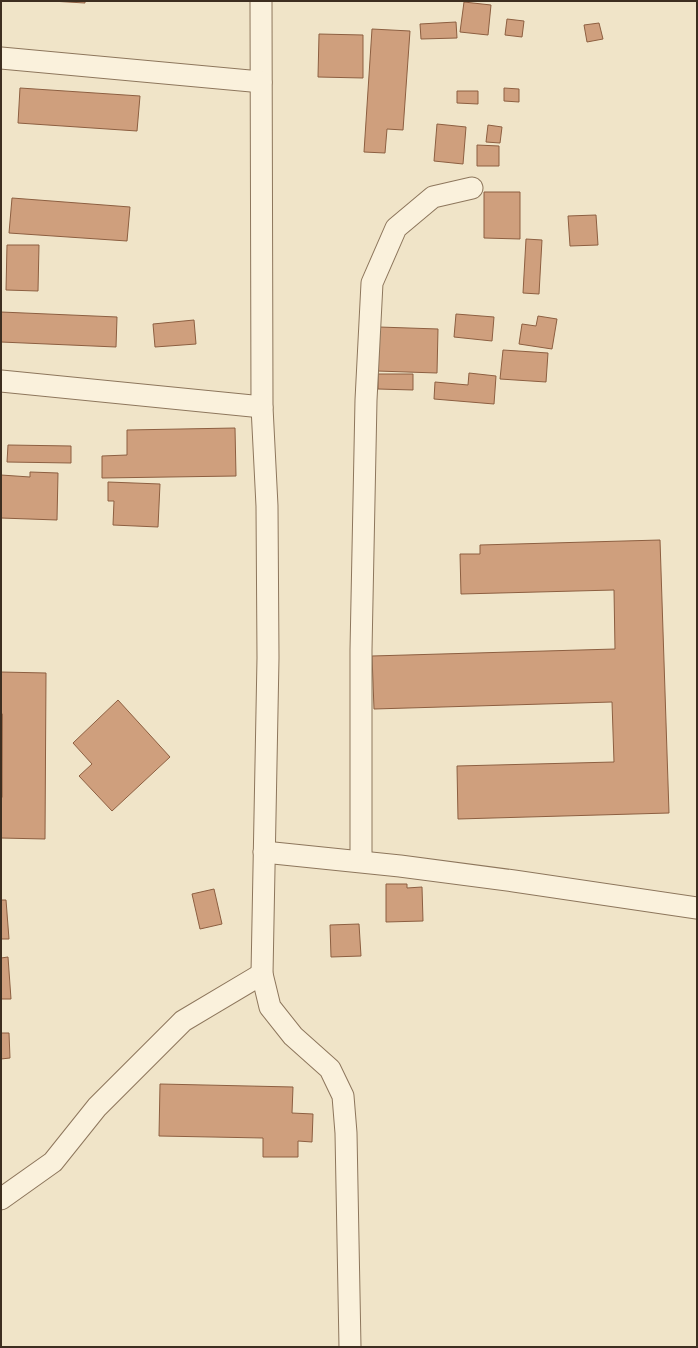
<svg xmlns="http://www.w3.org/2000/svg" width="698" height="1348" viewBox="0 0 698 1348" font-family="'Times New Roman',serif">
	<style>
		.building { fill: #cf9f7d; stroke: #8d5f41 }
		.lines { fill: none; stroke-linecap: round; stroke-linejoin: round }
		.minor-casing { stroke: #8d765c; stroke-width: 23 }
		.minor { stroke: #faf1dc; stroke-width: 21 }
	</style>
	<rect width="100%" height="100%" fill="#f0e4c8"/>
	<!-- building -->
	<g class="building">
		<path d="M 51,1 L 85,1 L 85,3 Z"/>
		<path d="M 464,2 L 491,5 L 488,35 L 460,32 Z"/>
		<path d="M 507,19 L 524,21 L 522,37 L 505,35 Z"/>
		<path d="M 456,22 L 457,38 L 421,39 L 420,24 Z"/>
		<path d="M 599,23 L 603,39 L 587,42 L 584,25 Z"/>
		<path d="M 372,29 L 410,31 L 403,130 L 387,129 L 385,153 L 364,152 Z"/>
		<path d="M 319,34 L 363,35 L 363,78 L 318,77 Z"/>
		<path d="M 20,88 L 140,96 L 137,131 L 18,123 Z"/>
		<path d="M 504,88 L 519,89 L 519,102 L 504,101 Z"/>
		<path d="M 457,91 L 478,91 L 478,104 L 457,103 Z"/>
		<path d="M 437,124 L 466,127 L 463,164 L 434,161 Z"/>
		<path d="M 488,125 L 502,127 L 500,143 L 486,142 Z"/>
		<path d="M 477,145 L 499,146 L 499,166 L 477,166 Z"/>
		<path d="M 484,192 L 520,192 L 520,239 L 484,238 Z"/>
		<path d="M 12,198 L 130,207 L 127,241 L 9,233 Z"/>
		<path d="M 596,215 L 598,245 L 570,246 L 568,216 Z"/>
		<path d="M 526,239 L 542,240 L 539,294 L 523,293 Z"/>
		<path d="M 7,245 L 39,245 L 38,291 L 6,290 Z"/>
		<path d="M 1,312 L 117,317 L 116,347 L 1,342 Z"/>
		<path d="M 456,314 L 494,317 L 492,341 L 454,337 Z"/>
		<path d="M 538,316 L 557,319 L 552,349 L 519,344 L 522,324 L 536,326 Z"/>
		<path d="M 194,320 L 196,344 L 155,347 L 153,324 Z"/>
		<path d="M 379,327 L 438,329 L 437,373 L 377,371 Z"/>
		<path d="M 503,350 L 548,353 L 546,382 L 500,379 Z"/>
		<path d="M 469,373 L 496,376 L 494,404 L 434,399 L 435,382 L 468,385 Z"/>
		<path d="M 378,374 L 413,374 L 413,390 L 378,389 Z"/>
		<path d="M 235,428 L 236,476 L 102,478 L 102,456 L 127,455 L 127,430 Z"/>
		<path d="M 8,445 L 71,446 L 71,463 L 7,462 Z"/>
		<path d="M 30,472 L 58,473 L 57,520 L 1,518 L 1,475 L 30,477 Z"/>
		<path d="M 108,482 L 160,484 L 158,527 L 113,525 L 114,501 L 108,501 Z"/>
		<path d="M 660,540 L 669,813 L 458,819 L 457,766 L 614,762 L 612,702 L 374,709 L 372,656 L 615,649 L 614,590 L 461,594 L 460,554 L 480,554 L 480,545 Z"/>
		<path d="M 1,672 L 46,673 L 45,839 L 1,838 L 2,714 L 1,714 Z"/>
		<path d="M 118,700 L 170,757 L 112,811 L 79,776 L 92,764 L 73,743 Z"/>
		<rect x="1" y="714" width="1" height="83"/>
		<path d="M 386,884 L 407,884 L 407,888 L 422,887 L 423,921 L 386,922 Z"/>
		<path d="M 214,889 L 222,924 L 200,929 L 192,894 Z"/>
		<path d="M 1,900 L 6,900 L 9,939 L 1,939 Z"/>
		<path d="M 359,924 L 361,956 L 331,957 L 330,925 Z"/>
		<path d="M 8,957 L 11,999 L 1,999 L 1,958 Z"/>
		<path d="M 1,1033 L 9,1033 L 10,1058 L 1,1059 Z"/>
		<path d="M 160,1084 L 293,1087 L 292,1113 L 313,1114 L 312,1142 L 298,1141 L 298,1157 L 263,1157 L 263,1138 L 159,1136 Z"/>
	</g>
	<g class="lines">
		<defs>
			<g id="minor">
				<path d="M 261,1 L 262,407 L 267,506 L 268,658 L 262,974 L 270,1007 L 293,1036 L 330,1069 L 343,1096 L 346,1133 L 350,1347"/>
				<path d="M 1,58 L 261,82"/>
				<path d="M 1,381 L 262,407"/>
				<path d="M 264,852 L 400,866 L 514,881 L 697,908"/>
				<path d="M 361,861 L 361,650 L 366,400 L 372,283 L 396,228 L 433,197 L 472,188"/>
				<path d="M 1,1199 L 53,1162 L 97,1107 L 183,1021 L 262,974"/>
			</g>
		</defs>
		<!-- minor casing -->
		<use href="#minor" class="minor-casing"/>
		<!-- minor -->
		<use href="#minor" class="minor"/>
	</g>
	<!-- border -->
	<rect width="698" height="1348" fill="none" stroke="#3d2e20" stroke-width="4"/>
</svg>
